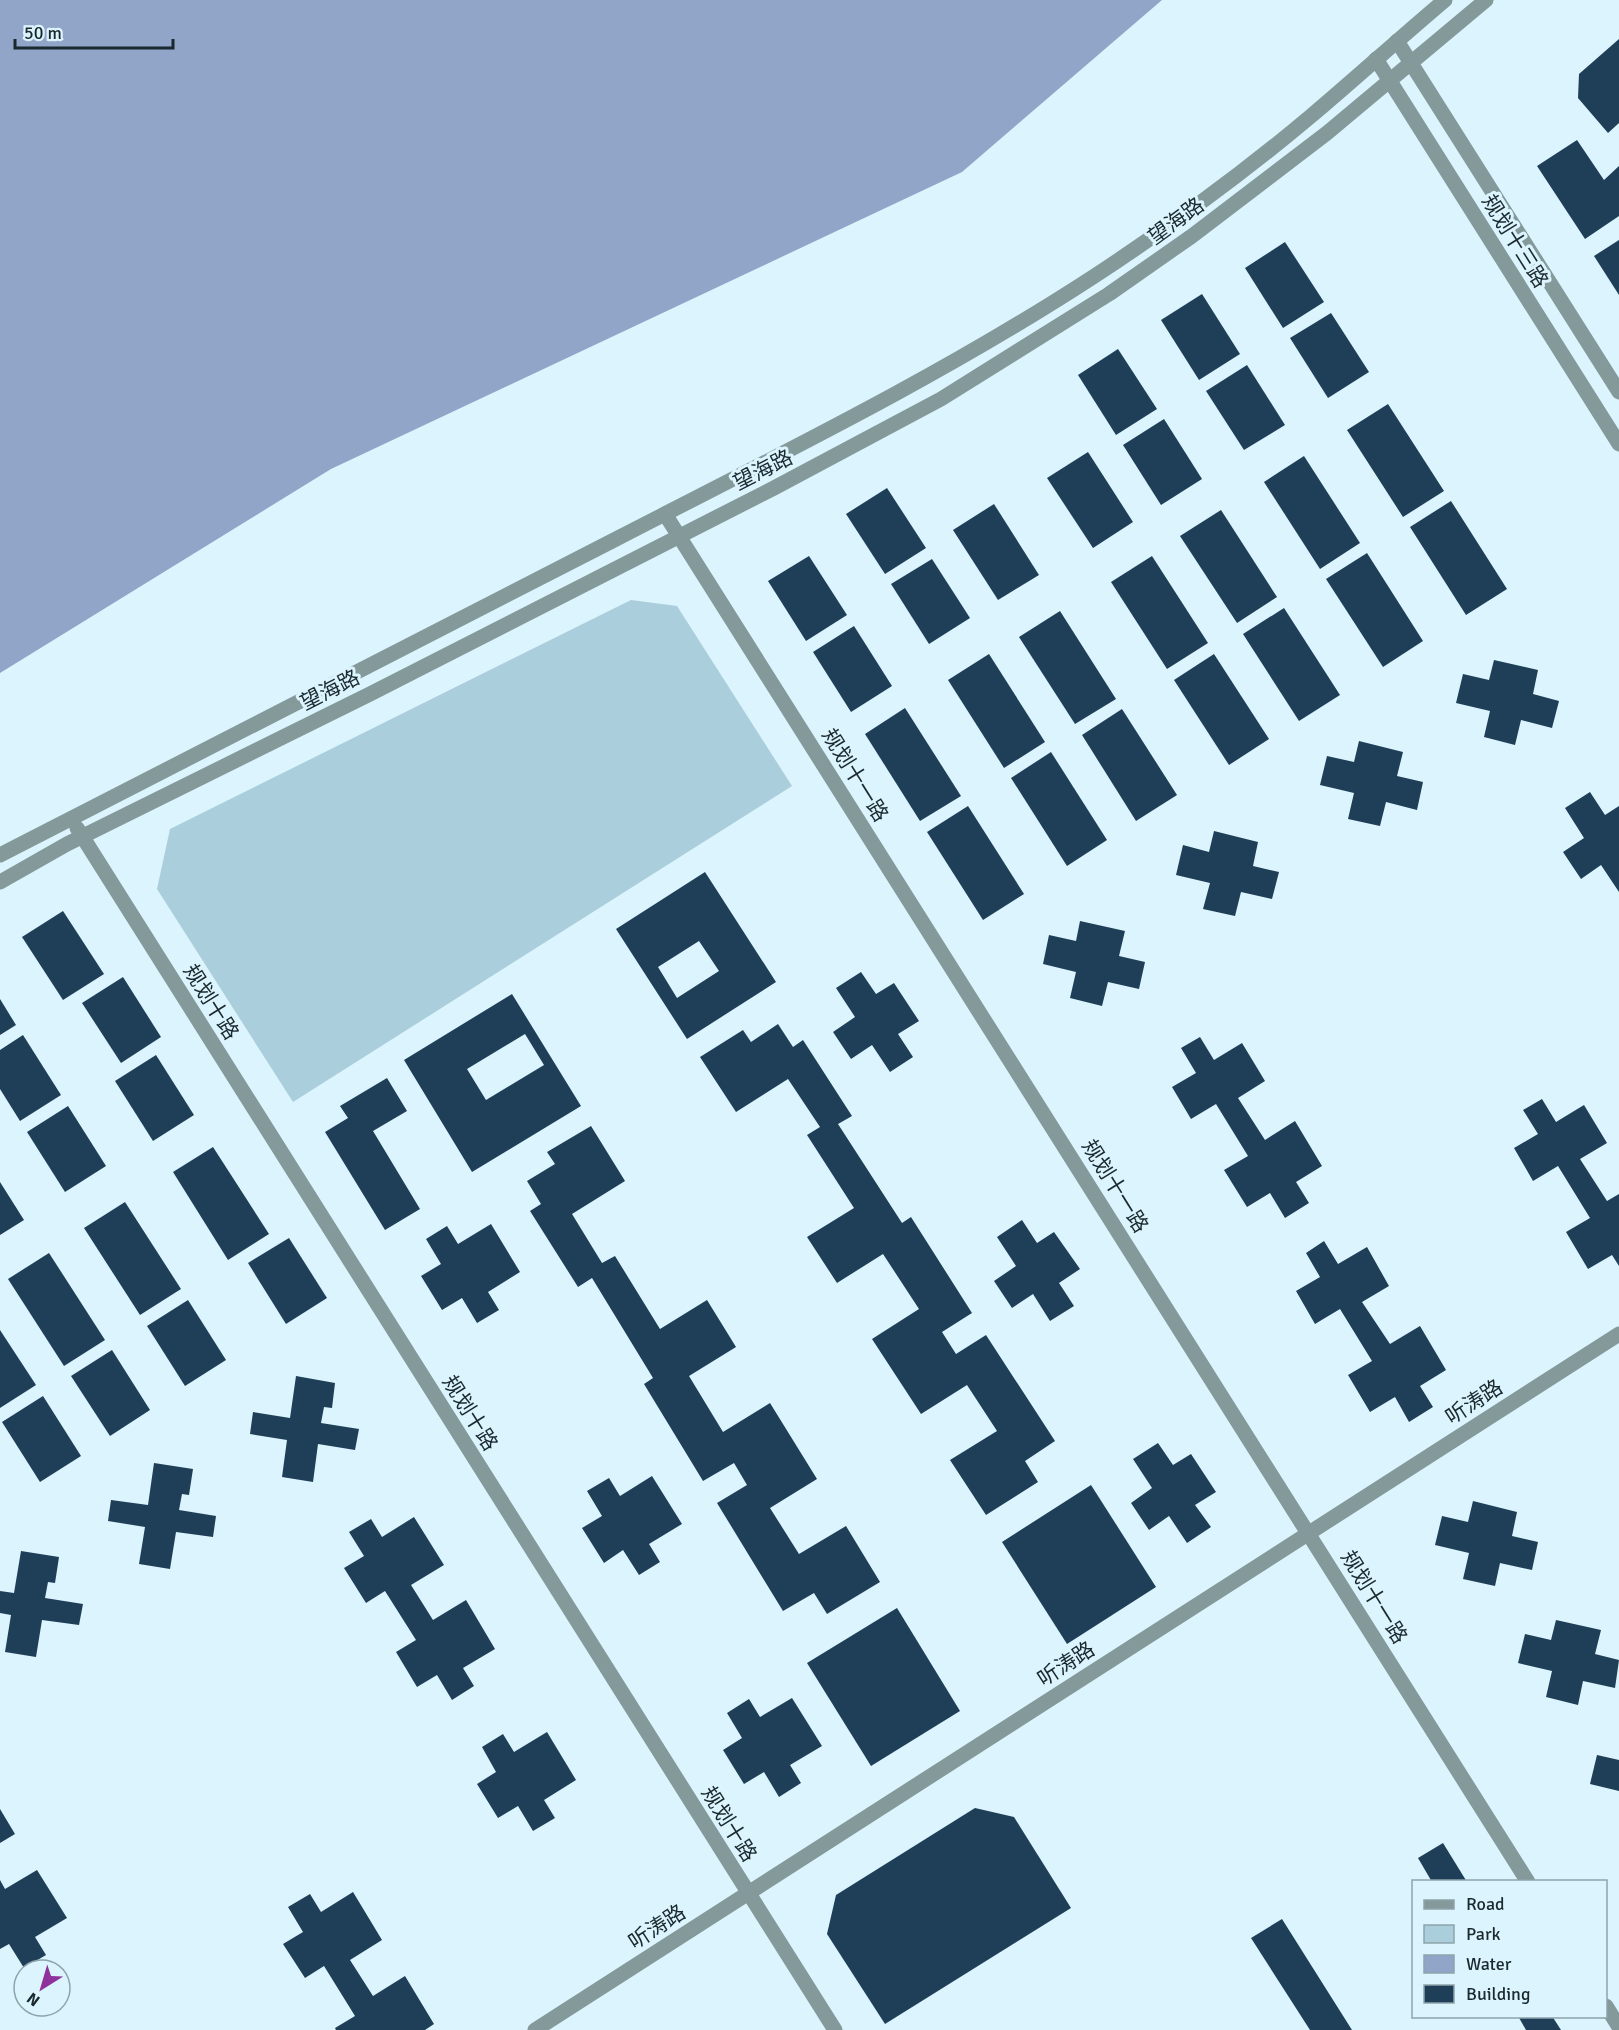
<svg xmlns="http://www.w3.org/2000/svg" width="1619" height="2030" viewBox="0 0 1619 2030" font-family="Signika,'Noto Sans SC',sans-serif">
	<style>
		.green { fill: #aacedb }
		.water { fill: #91a5c8 }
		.building { fill: #1e3f57; fill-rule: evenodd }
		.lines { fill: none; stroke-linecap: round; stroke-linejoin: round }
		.street { stroke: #83999a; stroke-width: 15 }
		.labels { text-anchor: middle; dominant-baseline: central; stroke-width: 6; stroke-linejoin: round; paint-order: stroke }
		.street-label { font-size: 21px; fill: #19292e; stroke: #dcf4fd }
	</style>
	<rect width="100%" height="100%" fill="#dcf4fd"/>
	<!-- green -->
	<path class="green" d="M 631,600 L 677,606 L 792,786 L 293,1102 L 157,889 L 170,829 Z"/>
	<!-- water -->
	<path class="water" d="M 0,0 L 1162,0 L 962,172 L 331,469 L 0,673 Z"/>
	<!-- building -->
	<g class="building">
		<path d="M 1619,39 L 1619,123 L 1608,133 L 1578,98 L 1579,74 Z"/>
		<path d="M 1577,140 L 1604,180 L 1619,166 L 1619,216 L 1585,239 L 1537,166 Z"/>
		<path d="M 1619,240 L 1619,295 L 1594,256 Z"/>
		<path d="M 1285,242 L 1324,302 L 1283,328 L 1245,268 Z"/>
		<path d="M 1202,294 L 1240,354 L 1199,380 L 1161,320 Z"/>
		<path d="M 1331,313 L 1369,372 L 1328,398 L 1290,338 Z"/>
		<path d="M 1118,349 L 1157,409 L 1116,435 L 1078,375 Z"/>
		<path d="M 1247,365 L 1285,425 L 1244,450 L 1206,391 Z"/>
		<path d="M 1388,404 L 1444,491 L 1403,517 L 1347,430 Z"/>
		<path d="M 1164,419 L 1202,479 L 1161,505 L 1123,445 Z"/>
		<path d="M 1088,452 L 1133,522 L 1093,548 L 1047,478 Z"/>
		<path d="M 1304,456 L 1360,543 L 1320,569 L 1264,482 Z"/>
		<path d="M 887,488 L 926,548 L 885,574 L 846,514 Z"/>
		<path d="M 1451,501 L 1507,589 L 1466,615 L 1410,527 Z"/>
		<path d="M 994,504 L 1039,575 L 998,600 L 953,530 Z"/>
		<path d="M 1221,510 L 1277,597 L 1237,623 L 1180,536 Z"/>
		<path d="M 1367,553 L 1423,641 L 1383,667 L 1326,579 Z"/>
		<path d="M 809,556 L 847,615 L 806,641 L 768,581 Z"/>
		<path d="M 1152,556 L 1208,643 L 1167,669 L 1111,582 Z"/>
		<path d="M 932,559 L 970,618 L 929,644 L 891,584 Z"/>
		<path d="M 1284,608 L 1340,695 L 1299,721 L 1243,634 Z"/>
		<path d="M 1060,611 L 1116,699 L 1075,724 L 1019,637 Z"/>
		<path d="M 854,626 L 892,686 L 851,712 L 813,652 Z"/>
		<path d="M 989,654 L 1045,742 L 1004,768 L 948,680 Z"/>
		<path d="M 1214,654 L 1269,739 L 1229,765 L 1174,680 Z"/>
		<path d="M 1494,660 L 1538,670 L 1533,694 L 1559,701 L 1552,728 L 1521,720 L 1515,745 L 1484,737 L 1490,711 L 1456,703 L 1463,674 L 1489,680 Z"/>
		<path d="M 905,708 L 961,796 L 920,821 L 865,734 Z"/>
		<path d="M 1122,709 L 1177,795 L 1136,821 L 1082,735 Z"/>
		<path d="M 1359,741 L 1403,752 L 1397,776 L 1423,782 L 1417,810 L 1386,802 L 1380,826 L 1348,819 L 1354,793 L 1320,785 L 1327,756 L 1354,762 Z"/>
		<path d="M 1051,752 L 1107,840 L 1067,866 L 1011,778 Z"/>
		<path d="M 1590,792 L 1605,815 L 1619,806 L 1619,892 L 1601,865 L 1581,879 L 1563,852 L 1584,838 L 1565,808 Z"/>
		<path d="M 968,806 L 1024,894 L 983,920 L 927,832 Z"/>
		<path d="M 1214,831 L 1258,842 L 1253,866 L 1279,872 L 1272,899 L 1241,892 L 1235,916 L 1203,909 L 1210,883 L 1176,875 L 1183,845 L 1209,852 Z"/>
		<path d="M 705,872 L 776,982 L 687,1039 L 616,929 ZM 699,941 L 719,971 L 677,998 L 658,967 Z"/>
		<path d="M 63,911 L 104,974 L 63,1000 L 22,937 Z"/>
		<path d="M 1080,921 L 1125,931 L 1119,956 L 1145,962 L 1139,989 L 1108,982 L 1102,1006 L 1070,998 L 1076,972 L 1043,964 L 1049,935 L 1076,941 Z"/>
		<path d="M 861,972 L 876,994 L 894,983 L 919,1021 L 898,1034 L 913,1057 L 890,1072 L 872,1045 L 851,1059 L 833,1032 L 855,1017 L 836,988 Z"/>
		<path d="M 123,977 L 161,1037 L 121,1063 L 82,1003 Z"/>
		<path d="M 512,994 L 581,1106 L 472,1172 L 404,1060 ZM 525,1034 L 544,1065 L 486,1100 L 467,1069 Z"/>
		<path d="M 0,999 L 16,1025 L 0,1035 Z"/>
		<path d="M 778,1024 L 793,1047 L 803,1040 L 852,1116 L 838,1124 L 902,1223 L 911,1217 L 972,1313 L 942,1332 L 956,1354 L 986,1335 L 1055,1441 L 1025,1461 L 1038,1482 L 986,1515 L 950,1460 L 997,1431 L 967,1385 L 921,1414 L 872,1339 L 919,1309 L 883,1254 L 837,1283 L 807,1237 L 854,1208 L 807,1135 L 820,1127 L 788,1079 L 736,1112 L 700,1057 L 743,1030 L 751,1042 Z"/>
		<path d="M 23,1035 L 61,1095 L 20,1121 L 0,1089 L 0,1050 Z"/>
		<path d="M 1200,1037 L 1214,1060 L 1242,1043 L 1265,1081 L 1238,1098 L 1265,1140 L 1295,1121 L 1322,1166 L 1296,1182 L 1309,1203 L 1285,1218 L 1270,1193 L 1247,1207 L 1224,1170 L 1248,1156 L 1216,1104 L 1191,1119 L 1172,1087 L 1196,1073 L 1181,1048 Z"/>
		<path d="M 156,1055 L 194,1115 L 153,1141 L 115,1081 Z"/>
		<path d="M 387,1078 L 407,1111 L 373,1131 L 420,1209 L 385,1230 L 325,1132 L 348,1118 L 340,1106 Z"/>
		<path d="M 1542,1099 L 1556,1122 L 1584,1105 L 1607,1143 L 1580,1159 L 1607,1201 L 1619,1194 L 1619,1266 L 1612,1255 L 1588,1269 L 1566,1232 L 1590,1218 L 1558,1166 L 1533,1181 L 1514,1148 L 1538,1134 L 1523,1110 Z"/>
		<path d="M 68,1106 L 106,1166 L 65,1192 L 27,1132 Z"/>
		<path d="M 591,1126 L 625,1181 L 572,1214 L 602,1263 L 615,1256 L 660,1329 L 707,1300 L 736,1347 L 689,1376 L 723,1432 L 770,1403 L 817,1479 L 770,1508 L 799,1554 L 846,1526 L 880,1582 L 827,1614 L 814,1593 L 783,1611 L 717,1503 L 747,1485 L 734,1463 L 703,1481 L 644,1384 L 653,1378 L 592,1278 L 578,1287 L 530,1211 L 541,1204 L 527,1181 L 555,1164 L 547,1152 Z"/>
		<path d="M 213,1147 L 269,1234 L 228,1260 L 173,1172 Z"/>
		<path d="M 0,1182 L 24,1220 L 0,1235 Z"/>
		<path d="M 125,1202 L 181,1289 L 140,1315 L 84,1228 Z"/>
		<path d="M 1022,1220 L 1037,1243 L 1054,1232 L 1080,1269 L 1059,1283 L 1074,1306 L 1050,1321 L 1033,1294 L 1012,1308 L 994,1281 L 1016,1266 L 997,1237 Z"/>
		<path d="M 491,1224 L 520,1272 L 488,1292 L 499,1310 L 477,1323 L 462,1298 L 442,1310 L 421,1276 L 441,1264 L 426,1239 L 447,1226 L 458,1244 Z"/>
		<path d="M 289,1238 L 327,1298 L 286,1324 L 248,1263 Z"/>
		<path d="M 1324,1241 L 1338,1264 L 1367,1247 L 1389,1286 L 1362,1302 L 1390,1344 L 1420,1326 L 1446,1370 L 1420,1386 L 1433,1407 L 1409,1422 L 1395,1397 L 1370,1412 L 1348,1375 L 1372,1361 L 1340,1309 L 1315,1324 L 1296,1291 L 1320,1277 L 1306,1253 Z"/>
		<path d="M 49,1253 L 105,1340 L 64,1366 L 8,1279 Z"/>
		<path d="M 188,1300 L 226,1360 L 185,1386 L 147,1326 Z"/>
		<path d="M 0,1330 L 36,1385 L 0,1408 Z"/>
		<path d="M 112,1350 L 150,1410 L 110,1436 L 71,1376 Z"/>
		<path d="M 296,1376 L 335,1383 L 332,1408 L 324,1407 L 321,1423 L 359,1429 L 355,1450 L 318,1444 L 313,1482 L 282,1477 L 287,1440 L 250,1434 L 253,1412 L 290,1418 Z"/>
		<path d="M 43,1396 L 81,1456 L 40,1482 L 2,1422 Z"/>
		<path d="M 1158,1443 L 1173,1465 L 1191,1454 L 1216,1492 L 1195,1505 L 1211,1527 L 1187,1543 L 1169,1516 L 1149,1530 L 1131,1503 L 1152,1488 L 1133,1459 Z"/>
		<path d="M 154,1463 L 193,1469 L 189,1495 L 182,1494 L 179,1510 L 216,1516 L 213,1537 L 176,1532 L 170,1569 L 139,1564 L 145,1527 L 108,1521 L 111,1500 L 148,1505 Z"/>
		<path d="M 652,1476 L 682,1524 L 649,1544 L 660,1562 L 639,1575 L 623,1550 L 604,1563 L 582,1528 L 602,1516 L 587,1491 L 609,1478 L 620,1496 Z"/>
		<path d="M 1091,1485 L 1156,1587 L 1067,1644 L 1002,1542 Z"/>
		<path d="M 1473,1501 L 1517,1512 L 1512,1536 L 1538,1542 L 1532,1570 L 1500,1563 L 1495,1586 L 1463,1579 L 1469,1553 L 1435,1545 L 1442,1516 L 1468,1522 Z"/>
		<path d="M 414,1517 L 444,1565 L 411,1585 L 433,1620 L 466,1600 L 495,1649 L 463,1668 L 474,1686 L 452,1700 L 437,1675 L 417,1687 L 396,1652 L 416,1640 L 385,1591 L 366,1603 L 344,1568 L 364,1556 L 349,1532 L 371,1519 L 382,1537 Z"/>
		<path d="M 21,1551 L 59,1557 L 55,1583 L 48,1582 L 45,1598 L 83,1604 L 79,1625 L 42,1620 L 36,1657 L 5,1652 L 11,1615 L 0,1613 L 0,1591 L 14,1593 Z"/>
		<path d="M 897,1608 L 960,1711 L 871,1766 L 807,1663 Z"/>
		<path d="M 1556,1620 L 1601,1630 L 1595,1654 L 1619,1660 L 1615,1688 L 1583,1681 L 1578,1705 L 1546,1697 L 1552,1671 L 1518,1663 L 1525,1634 L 1551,1640 Z"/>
		<path d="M 792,1698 L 822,1746 L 790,1765 L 801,1783 L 779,1797 L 764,1772 L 744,1784 L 723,1750 L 742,1738 L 727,1713 L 749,1699 L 760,1717 Z"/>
		<path d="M 547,1732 L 576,1780 L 544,1800 L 555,1818 L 533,1831 L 518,1806 L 498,1818 L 477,1784 L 496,1772 L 482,1747 L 503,1734 L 514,1752 Z"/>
		<path d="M 1597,1755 L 1619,1760 L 1619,1791 L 1590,1784 Z"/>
		<path d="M 975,1808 L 1014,1817 L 1071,1908 L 885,2024 L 827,1934 L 836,1895 Z"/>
		<path d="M 0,1809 L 15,1834 L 0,1843 Z"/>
		<path d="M 1443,1843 L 1467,1882 L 1432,1882 L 1418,1858 Z"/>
		<path d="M 37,1870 L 67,1918 L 35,1937 L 46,1955 L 24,1968 L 9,1944 L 0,1949 L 0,1880 L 5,1889 Z"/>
		<path d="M 353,1892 L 382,1940 L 350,1960 L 373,1996 L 405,1976 L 434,2024 L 425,2030 L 336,2030 L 335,2028 L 355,2016 L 324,1966 L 305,1978 L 283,1944 L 303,1932 L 288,1907 L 310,1894 L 321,1912 Z"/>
		<path d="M 1282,1919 L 1328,1992 L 1352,2030 L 1310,2030 L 1251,1938 Z"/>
		<path d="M 1518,2016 L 1552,2016 L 1561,2030 L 1526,2030 Z"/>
	</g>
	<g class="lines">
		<!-- street -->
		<g class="street">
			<path d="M 1397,41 L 1619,392"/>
			<path d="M 1376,59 L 1619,444"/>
			<path d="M 665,514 L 1528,1882"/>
			<path d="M 77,828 L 835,2030"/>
			<path d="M 0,855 C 205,748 412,644 618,538 C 779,455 941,376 1093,277 C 1168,228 1242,174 1311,116 C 1356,78 1400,38 1445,0"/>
			<path d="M 0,882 L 67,844 L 370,694 L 774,488 L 941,399 L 1109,294 L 1192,236 L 1327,133 L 1486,0"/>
			<path d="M 1606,2006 L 1619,2027"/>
			<path d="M 535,2030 L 1619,1334"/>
		</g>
	</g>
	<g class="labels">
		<!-- street labels -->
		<g class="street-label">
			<text transform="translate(1176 221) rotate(-36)">望海路</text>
			<text transform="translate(1515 241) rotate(58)">规划十三路</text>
			<text transform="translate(763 470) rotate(-27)">望海路</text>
			<text transform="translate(330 690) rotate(-27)">望海路</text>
			<text transform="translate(855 775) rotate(58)">规划十一路</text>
			<text transform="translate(211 1002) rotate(58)">规划十路</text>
			<text transform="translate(1115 1186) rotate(58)">规划十一路</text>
			<text transform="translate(1474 1402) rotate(-33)">听涛路</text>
			<text transform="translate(470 1413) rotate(58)">规划十路</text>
			<text transform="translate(1374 1597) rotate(58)">规划十一路</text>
			<text transform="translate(1066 1664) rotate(-33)">听涛路</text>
			<text transform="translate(729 1824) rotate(58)">规划十路</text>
			<text transform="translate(657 1927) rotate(-33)">听涛路</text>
		</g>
	</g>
	<!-- legend -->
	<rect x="1412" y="1880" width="195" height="138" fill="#dcf4fd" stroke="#8ea3aa" stroke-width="1.5"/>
	<rect x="1424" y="1900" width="30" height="9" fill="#83999a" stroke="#8ea3aa" stroke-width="1.5"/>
	<text x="1466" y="1910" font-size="18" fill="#19292e">Road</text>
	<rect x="1424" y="1925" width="30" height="18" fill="#aacedb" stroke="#8ea3aa" stroke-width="1.5"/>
	<text x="1466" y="1940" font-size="18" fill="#19292e">Park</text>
	<rect x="1424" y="1955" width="30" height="18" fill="#91a5c8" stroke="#8ea3aa" stroke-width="1.5"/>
	<text x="1466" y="1970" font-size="18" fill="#19292e">Water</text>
	<rect x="1424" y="1985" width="30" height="18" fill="#1e3f57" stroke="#8ea3aa" stroke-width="1.5"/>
	<text x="1466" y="2000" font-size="18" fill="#19292e">Building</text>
	<!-- north arrow -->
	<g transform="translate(42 1988) rotate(217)"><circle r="28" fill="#dcf4fd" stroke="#8ea3aa" stroke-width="1.5"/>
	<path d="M0-4.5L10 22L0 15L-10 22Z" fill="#8f329c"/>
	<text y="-9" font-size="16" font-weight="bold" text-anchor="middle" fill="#19292e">N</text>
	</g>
	<!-- scale -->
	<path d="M15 39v9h158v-9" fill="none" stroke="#19292e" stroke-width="3"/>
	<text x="24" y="39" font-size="18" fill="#19292e" stroke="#dcf4fd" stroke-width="4.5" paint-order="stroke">50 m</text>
</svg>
